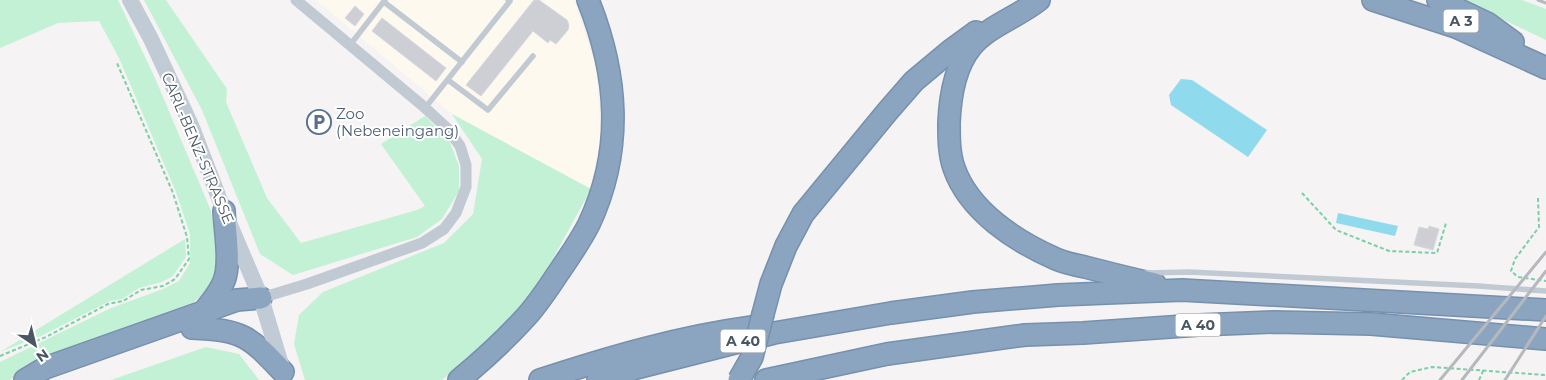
<svg xmlns="http://www.w3.org/2000/svg" width="1546" height="380" viewBox="0 0 1546 380" font-family="Montserrat,sans-serif">
	<style>
		.commercial { fill: #fdf9ef }
		.green { fill: #c3f1d5 }
		.water { fill: #90daee }
		.building { fill: #cdcfd5; stroke: #d7d9de }
		.lines { fill: none; stroke-linecap: round; stroke-linejoin: round }
		.motorway-casing { stroke: #7690ad; stroke-width: 24 }
		.path { stroke: #7ad0a6; stroke-width: 2; stroke-dasharray: 4 2.5; stroke-linecap: butt }
		.service { stroke: #c1cad2; stroke-width: 5.5 }
		.minor { stroke: #c1cad2; stroke-width: 11 }
		.secondary { stroke: #c1cbd6; stroke-width: 16 }
		.motorway { stroke: #8ba5c1; stroke-width: 21 }
		.rail { stroke: #b5b8bd; stroke-width: 3 }
		.motorway-bridge-casing { stroke: #7690ad; stroke-width: 24; stroke-linecap: butt }
		.motorway-bridge { stroke: #8ba5c1; stroke-width: 21 }
		.labels { text-anchor: middle; dominant-baseline: central; stroke-width: 4; stroke-linejoin: round; paint-order: stroke }
		.shield { fill: #fff; stroke: #808990; stroke-width: 1 }
		.shield-label { font-size: 14px; font-weight: bold; fill: #4a5661 }
		.service-label { font-size: 15px; fill: #4e5e75; stroke: #fff; text-anchor: start }
		.street-label { font-size: 15px; fill: #4a5661; stroke: #fff }
	</style>
	<rect width="100%" height="100%" fill="#f5f3f3"/>
	<!-- commercial -->
	<path class="commercial" d="M 316,0 L 574,0 L 596,66 L 601,134 L 591,189 L 452,114 Z"/>
	<!-- green -->
	<g class="green">
		<path d="M 0,0 L 118,0 L 155,78 L 211,211 L 217,245 L 217,273 L 206,291 L 188,308 L 27,368 L 10,380 L 0,380 L 0,362 L 111,308 L 163,289 L 179,281 L 190,263 L 190,234 L 176,192 L 119,58 L 99,21 L 58,23 L 0,48 Z"/>
		<path d="M 144,0 L 166,0 L 227,89 L 226,102 L 267,198 L 301,243 L 417,210 L 425,206 L 381,144 L 425,116 L 449,140 L 459,166 L 459,191 L 442,219 L 417,237 L 293,275 L 260,254 L 202,110 Z"/>
		<path d="M 1462,0 L 1522,0 L 1546,9 L 1546,40 Z"/>
		<path d="M 452,114 L 591,189 L 540,282 L 496,335 L 442,380 L 305,380 L 294,344 L 299,315 L 323,292 L 444,243 L 473,214 L 482,159 Z"/>
		<path d="M 185,239 L 186,257 L 173,276 L 162,282 L 139,288 L 122,299 L 110,301 L 43,335 L 0,352 Z"/>
		<path d="M 206,347 L 239,354 L 259,380 L 111,380 Z"/>
	</g>
	<!-- water -->
	<g class="water">
		<path d="M 1181,79 L 1192,80 L 1267,130 L 1248,157 L 1171,105 L 1169,95 Z"/>
		<path d="M 1338,213 L 1398,226 L 1395,236 L 1336,223 Z"/>
	</g>
	<!-- building -->
	<g class="building">
		<path d="M 534,0 L 539,0 L 567,20 L 569,25 L 568,30 L 556,44 L 550,40 L 548,43 L 533,31 L 481,96 L 466,85 Z"/>
		<path d="M 355,6 L 364,14 L 355,26 L 345,18 Z"/>
		<path d="M 382,18 L 446,68 L 436,81 L 372,31 Z"/>
		<path d="M 1429,226 L 1439,229 L 1433,250 L 1414,245 L 1419,227 L 1428,229 Z"/>
	</g>
	<g class="lines">
		<defs>
			<g id="motorway">
				<path d="M 1039,0 C 1018,17 988,26 971,47 C 954,68 950,98 949,123 C 949,138 949,154 954,168 C 969,211 1015,241 1056,259 C 1065,263 1075,265 1085,267 C 1108,273 1132,279 1155,284"/>
				<path d="M 1373,0 L 1456,27 L 1546,68"/>
				<path d="M 1438,0 L 1487,23 L 1513,42"/>
				<path d="M 205,310 C 212,301 220,292 224,281 C 231,263 225,231 224,211"/>
				<path d="M 763,314 L 771,284 L 786,246 L 803,214 L 887,112 L 914,81 L 950,51 L 976,32"/>
				<path d="M 192,328 C 243,330 249,336 283,372"/>
				<path d="M 25,380 L 45,368 L 237,300 L 261,298"/>
				<path d="M 459,380 C 482,361 505,340 525,318 C 539,303 550,285 561,269 C 571,254 581,240 589,224 C 624,149 618,75 588,0"/>
				<path d="M 540,380 C 610,357 679,337 752,327"/>
				<path d="M 598,380 L 636,368 L 774,333 L 891,313 L 973,302 L 1058,295 L 1182,290 L 1546,310"/>
				<path d="M 766,380 L 887,354 L 1025,335 L 1083,333 L 1199,325 L 1274,322 L 1371,324 L 1546,339"/>
			</g>
		</defs>
		<!-- motorway casing -->
		<use href="#motorway" class="motorway-casing"/>
		<!-- path -->
		<g class="path">
			<path d="M 1302,193 L 1336,230 L 1389,251 L 1437,253 L 1446,223"/>
			<path d="M 1538,198 L 1539,227 L 1515,259 L 1511,271 L 1518,277 L 1546,281"/>
			<path d="M 0,356 L 46,337 L 108,304 L 123,301 L 141,290 L 163,286 L 175,279 L 189,259 L 187,237 L 173,193 L 117,63"/>
			<path d="M 1402,380 L 1410,372 L 1432,367 L 1546,375"/>
			<path d="M 1479,380 L 1484,369"/>
		</g>
		<!-- service -->
		<g class="service">
			<path d="M 384,2 L 462,62"/>
			<path d="M 350,45 L 385,0"/>
			<path d="M 448,80 L 488,110 L 533,56"/>
			<path d="M 425,108 L 510,1 L 508,0"/>
			<path d="M 1146,273 L 1189,272 L 1478,286 L 1546,291"/>
		</g>
		<!-- minor -->
		<path class="minor" d="M 261,298 L 307,284 L 422,243 L 444,229 L 456,213 L 466,187 L 466,165 L 460,146 L 448,129 L 423,106 L 296,0"/>
		<!-- secondary -->
		<path class="secondary" d="M 130,0 L 151,39 L 191,125 L 224,211 L 261,298 L 283,371"/>
		<!-- motorway -->
		<use href="#motorway" class="motorway"/>
		<!-- rail -->
		<g class="rail">
			<path d="M 1538,0 L 1546,3"/>
			<path d="M 1440,380 L 1546,252"/>
			<path d="M 1462,380 L 1546,271"/>
			<path d="M 1505,380 L 1546,316"/>
		</g>
		<defs>
			<path id="motorway-bridge" d="M 739,380 L 752,357 L 763,314"/>
		</defs>
		<!-- motorway-bridge casing -->
		<use href="#motorway-bridge" class="motorway-bridge-casing"/>
		<!-- motorway-bridge -->
		<use href="#motorway-bridge" class="motorway-bridge"/>
	</g>
	<!-- icons -->
	<defs>
		<symbol id="parking-ring" viewBox="-11 -11 22 22"><circle r="9.5" fill="#fff" stroke="#5c6f8a" stroke-width="1.5"/><path d="M-3.5-5.5H1a3.5 3.5 0 0 1 0 7H-1V5.5H-3.5ZM-1-3.4V-.6H.8a1.4 1.4 0 0 0 0-2.8Z" fill="#5c6f8a"/></symbol>
	</defs>
	<g fill-rule="evenodd">
		<use href="#parking-ring" x="305" y="108" width="28" height="28"/>
	</g>
	<g class="labels">
		<!-- shield labels -->
		<g class="shield">
			<rect x="1443.5" y="9.5" width="35" height="23" rx="4"/>
			<rect x="1175.5" y="313.5" width="45" height="23" rx="4"/>
			<rect x="720.5" y="329.5" width="45" height="23" rx="4"/>
		</g>
		<g class="shield-label">
			<text x="1461" y="21">A 3</text>
			<text x="1198" y="325">A 40</text>
			<text x="743" y="341">A 40</text>
		</g>
		<!-- service labels -->
		<g class="service-label">
			<text x="336" y="113">Zoo<tspan x="336" dy="17">(Nebeneingang)</tspan></text>
		</g>
		<!-- street labels -->
		<g class="street-label">
			<text transform="translate(198 148) rotate(67)">CARL-BENZ-STRASSE</text>
		</g>
	</g>
	<!-- north arrow -->
	<g transform="translate(35 345) rotate(145)" stroke="#ffffff" stroke-width="4" paint-order="stroke">
	<path d="M0-4L9 19L0 12L-9 19Z" fill="#4a5661"/>
	<text y="-8" font-size="14" font-weight="bold" text-anchor="middle" fill="#4a5661">N</text>
	</g>
</svg>
